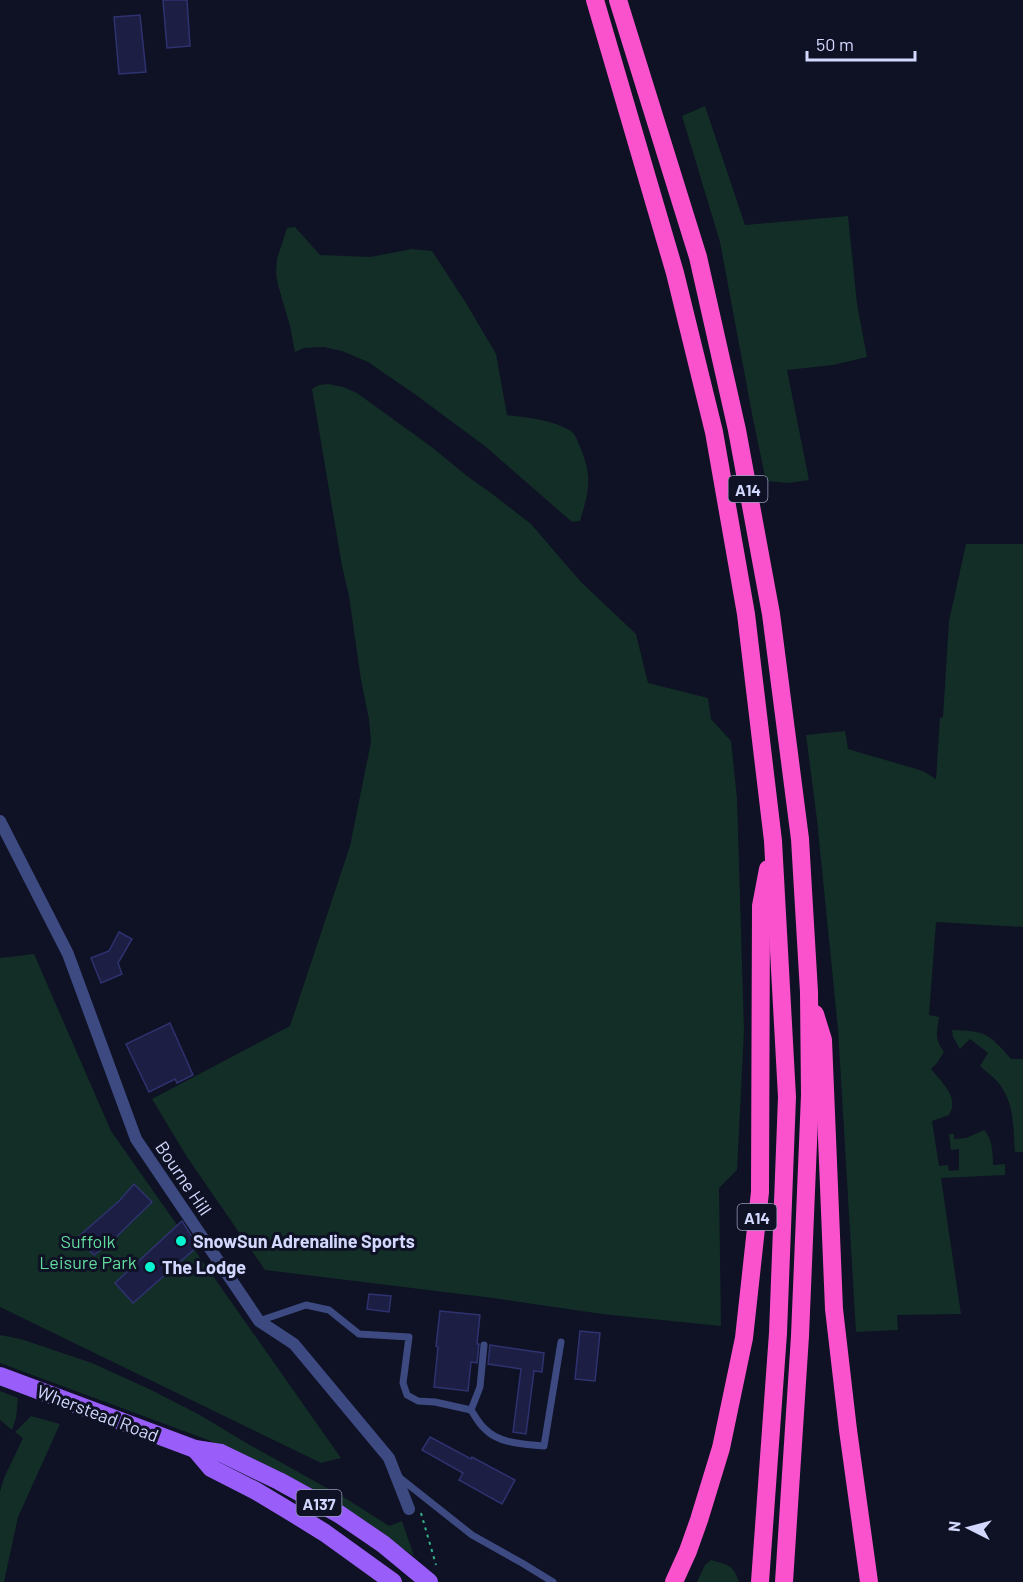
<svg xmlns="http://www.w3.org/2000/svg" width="1023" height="1582" viewBox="0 0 1023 1582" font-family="Barlow,sans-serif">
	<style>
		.green { fill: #122e26 }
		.building { fill: #1c1e44; stroke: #2e326f; stroke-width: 1.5 }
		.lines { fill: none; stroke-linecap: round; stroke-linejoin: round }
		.path { stroke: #33b28b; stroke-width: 2; stroke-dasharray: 3 4.5; stroke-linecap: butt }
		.lane { stroke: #3c4a81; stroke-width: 7 }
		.street { stroke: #3c4a81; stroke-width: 12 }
		.primary { stroke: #995efa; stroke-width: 18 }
		.highway { stroke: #fa52cc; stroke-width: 18 }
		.poi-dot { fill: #08f5d1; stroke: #0f1124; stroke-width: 2 }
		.labels { text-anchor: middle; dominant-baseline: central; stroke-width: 6; stroke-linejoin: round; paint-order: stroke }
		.shield { fill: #0f1124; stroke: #989dbd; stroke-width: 1.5 }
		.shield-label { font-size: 16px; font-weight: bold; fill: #d3d9fe }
		.street-label { font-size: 18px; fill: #d3d9fe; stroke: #0f1124 }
		.park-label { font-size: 18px; fill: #61dc9e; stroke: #0f1124 }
		.poi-label { font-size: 18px; font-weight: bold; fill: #d3d9fe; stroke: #0f1124; text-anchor: start }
	</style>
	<rect width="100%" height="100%" fill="#0f1124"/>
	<!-- green -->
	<g class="green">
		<path d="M 705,106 L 745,225 L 848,216 L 857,304 L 867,357 L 833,365 L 787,370 L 809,480 L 789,483 L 766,481 L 753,419 L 720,242 L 682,116 Z"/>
		<path d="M 295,227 L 320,255 L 370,257 L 412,249 L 432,251 L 466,303 L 496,354 L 507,415 C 529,418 552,419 571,431 C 576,435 578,442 580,447 C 593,477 589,491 580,521 L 572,522 L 486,447 L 416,395 L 368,362 L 342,351 L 324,347 L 304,348 L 295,352 L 290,326 L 278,285 L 276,274 L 277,259 L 287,228 Z"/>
		<path d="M 328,384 L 343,387 L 357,393 L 433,448 L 467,476 L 491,493 L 531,524 L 581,582 L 636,634 L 648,683 L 708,698 L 711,719 L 731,741 L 737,798 L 744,1031 L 737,1170 L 719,1188 L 721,1326 L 602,1314 L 493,1298 L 265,1270 L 187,1157 L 152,1099 L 290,1026 L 350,846 L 371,742 L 369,719 L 361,680 L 349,596 L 342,566 L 312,389 L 319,385 Z"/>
		<path d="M 966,544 L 1023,544 L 1023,927 L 936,922 L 929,1015 L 939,1017 C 937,1033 934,1038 944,1052 L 937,1063 L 931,1069 C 942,1083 960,1097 949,1115 L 932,1121 L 939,1166 L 948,1165 L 949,1171 L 959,1170 L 959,1149 L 951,1150 L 949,1134 L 954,1134 L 954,1139 L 966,1138 L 984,1130 C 992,1137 993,1153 993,1165 L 1005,1164 L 1005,1175 L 941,1178 L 961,1314 L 897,1315 L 898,1330 L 856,1332 L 838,1029 L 817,820 L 806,735 L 845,731 L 848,749 L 923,771 L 936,779 L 940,718 L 943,717 L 949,621 Z"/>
		<path d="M 34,954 L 111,1131 L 341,1458 L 321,1463 L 0,1307 L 0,958 Z"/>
		<path d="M 952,1030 C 985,1031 989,1033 1011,1059 L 1023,1059 L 1023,1152 L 1015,1152 C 1013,1126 1015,1100 995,1079 C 990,1074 984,1070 980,1066 L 988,1053 L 970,1039 L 960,1049 L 953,1037 Z"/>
		<path d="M 0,1335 L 21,1339 L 92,1363 L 149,1389 L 200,1415 L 248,1444 L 350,1501 L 389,1526 L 402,1521 L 414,1556 L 344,1510 L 264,1467 L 208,1440 L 0,1363 Z"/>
		<path d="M 0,1391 L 18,1398 L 16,1418 L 12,1430 L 0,1420 Z"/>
		<path d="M 31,1416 L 60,1424 L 18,1517 L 4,1582 L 0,1582 L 0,1492 L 4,1478 L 23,1438 L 15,1432 Z"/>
		<path d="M 711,1560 C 728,1565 733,1564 739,1582 L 697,1582 L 705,1565 Z"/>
	</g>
	<!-- building -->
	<g class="building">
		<path d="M 163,0 L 187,0 L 190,46 L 167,48 Z"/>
		<path d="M 140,15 L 146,72 L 119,74 L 114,17 Z"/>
		<path d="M 119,932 L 132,939 L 118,963 L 122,974 L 101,983 L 91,958 L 109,951 Z"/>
		<path d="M 170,1023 L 193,1075 L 177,1083 L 175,1079 L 149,1092 L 126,1044 Z"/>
		<path d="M 134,1184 L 152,1202 L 112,1241 L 94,1255 L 77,1238 L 119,1201 Z"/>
		<path d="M 182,1221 L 198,1246 L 133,1303 L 115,1283 Z"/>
		<path d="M 369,1294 L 391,1296 L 389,1312 L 367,1309 Z"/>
		<path d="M 440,1311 L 480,1315 L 477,1344 L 479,1344 L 477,1363 L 471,1362 L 468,1391 L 434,1387 L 438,1347 L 436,1346 Z"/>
		<path d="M 580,1331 L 600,1333 L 595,1381 L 575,1379 Z"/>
		<path d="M 490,1345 L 544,1353 L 542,1372 L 534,1371 L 526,1434 L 513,1432 L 521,1369 L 488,1364 Z"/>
		<path d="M 430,1437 L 471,1459 L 472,1457 L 515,1480 L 502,1504 L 459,1480 L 463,1473 L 422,1450 Z"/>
	</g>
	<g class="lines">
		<!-- path -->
		<path class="path" d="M 421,1513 L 436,1565"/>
		<!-- lane -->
		<g class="lane">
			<path d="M 259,1321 L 306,1305 L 329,1310 L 359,1334 L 409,1337 L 403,1383 L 407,1395 L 418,1401 L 435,1402 L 471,1410 C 475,1416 479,1424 485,1429 C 499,1444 525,1444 544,1446 L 561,1342"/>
			<path d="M 471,1410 L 480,1387 L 484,1345"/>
			<path d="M 400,1478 L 472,1535 L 522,1563 L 553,1582"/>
		</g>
		<!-- street -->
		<path class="street" d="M 0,821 L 68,954 L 136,1139 L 259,1321 L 294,1344 L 389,1458 L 409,1509"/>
		<!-- primary -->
		<g class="primary">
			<path d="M 0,1376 L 195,1449 L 221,1453 L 279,1481 L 339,1514 L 383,1544 L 429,1582"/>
			<path d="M 195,1449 L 211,1468 L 256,1491 L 291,1512 L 325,1533 L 393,1582"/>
		</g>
		<!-- highway -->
		<g class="highway">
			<path d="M 595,0 L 675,273 L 714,432 L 746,614 L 773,841 L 787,1097 L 778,1333 L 760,1582"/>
			<path d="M 618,0 L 698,257 L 737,430 L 771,614 L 800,839 L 809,992 L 810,1095 L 800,1336 L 784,1582"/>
			<path d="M 815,1014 L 823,1040 L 834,1309 L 848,1430 L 869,1582"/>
			<path d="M 674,1582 L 688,1551 L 699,1520 L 721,1448 L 744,1338 L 760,1192 L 761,906 L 768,869"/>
		</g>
	</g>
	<!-- markers -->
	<g class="poi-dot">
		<circle cx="181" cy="1241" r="6"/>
		<circle cx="150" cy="1267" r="6"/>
	</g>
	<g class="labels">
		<!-- shield labels -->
		<g class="shield">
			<rect x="728.5" y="476" width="39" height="26" rx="4.5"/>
			<rect x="737.5" y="1204" width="39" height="26" rx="4.5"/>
			<rect x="296.5" y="1490" width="45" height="26" rx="4.5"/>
		</g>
		<g class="shield-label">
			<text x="748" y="489">A14</text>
			<text x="757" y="1217">A14</text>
			<text x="319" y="1503">A137</text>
		</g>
		<!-- street labels -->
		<g class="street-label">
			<text transform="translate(184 1178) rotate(56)">Bourne Hill</text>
			<text transform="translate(98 1413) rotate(21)">Wherstead Road</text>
		</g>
		<!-- park labels -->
		<g class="park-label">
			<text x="88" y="1241">Suffolk<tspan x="88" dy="21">Leisure Park</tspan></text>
		</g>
		<!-- poi labels -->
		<g class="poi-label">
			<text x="193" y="1241">SnowSun Adrenaline Sports</text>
			<text x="162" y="1267">The Lodge</text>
		</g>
	</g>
	<!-- north arrow -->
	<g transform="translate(969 1528) rotate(276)" stroke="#0f1124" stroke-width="4.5" paint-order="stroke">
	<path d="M0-4.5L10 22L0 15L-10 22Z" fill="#d3d9fe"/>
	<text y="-9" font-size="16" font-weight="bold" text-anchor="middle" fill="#d3d9fe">N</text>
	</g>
	<!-- scale -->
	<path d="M807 51v9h108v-9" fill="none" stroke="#d3d9fe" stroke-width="3"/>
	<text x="816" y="51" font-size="18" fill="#d3d9fe" stroke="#0f1124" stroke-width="4.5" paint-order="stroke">50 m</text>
</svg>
